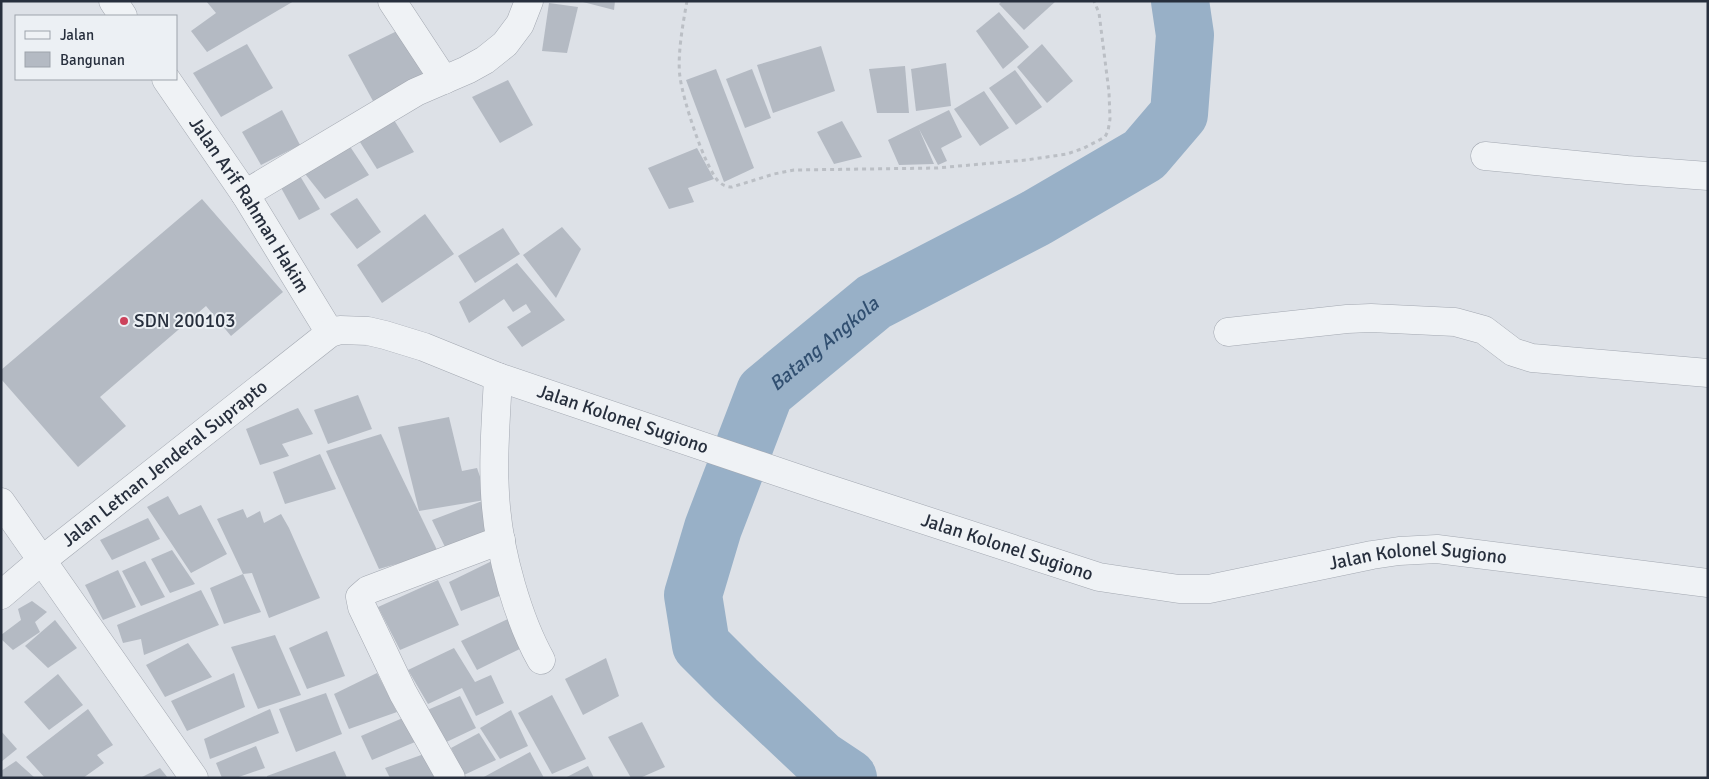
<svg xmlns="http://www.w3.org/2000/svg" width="1709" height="779" viewBox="0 0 1709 779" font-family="Signika,sans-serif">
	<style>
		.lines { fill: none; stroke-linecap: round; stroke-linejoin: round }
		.river { stroke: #98b0c7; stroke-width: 58 }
		.building { fill: #b4bac3 }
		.minor-casing { stroke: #a3a8b1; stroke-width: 29 }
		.path { stroke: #bbbfc5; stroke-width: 3; stroke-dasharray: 4 4; stroke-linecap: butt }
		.minor { stroke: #eff2f5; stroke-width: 28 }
		.poi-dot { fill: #cc425b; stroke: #ecf0f4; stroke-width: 2 }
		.labels { text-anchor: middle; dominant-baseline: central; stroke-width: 4; stroke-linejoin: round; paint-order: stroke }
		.street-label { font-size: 19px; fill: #272f3d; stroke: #ecf0f4 }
		.poi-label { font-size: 19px; fill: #272f3d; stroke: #ecf0f4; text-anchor: start }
		.water-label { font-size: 20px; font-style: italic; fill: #314f70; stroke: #ecf0f4 }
	</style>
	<rect width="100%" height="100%" fill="#dde1e7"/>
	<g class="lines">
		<!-- river -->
		<path class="river" id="s1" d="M 848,778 L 821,760 L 736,680 L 701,645 L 693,595 L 713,528 L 765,392 L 874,302 L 1036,218 L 1144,155 L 1179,114 L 1185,35 L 1180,1"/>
	</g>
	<!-- building -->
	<g class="building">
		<path d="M 206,1 L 294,1 L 207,52 L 191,31 L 216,13 Z"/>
		<path d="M 579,1 L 615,1 L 614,10 Z"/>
		<path d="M 1002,1 L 1056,1 L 1024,30 L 999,4 Z"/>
		<path d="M 549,3 L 578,7 L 567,53 L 542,51 Z"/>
		<path d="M 999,12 L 1029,47 L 1003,69 L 976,31 Z"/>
		<path d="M 399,30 L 427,77 L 373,101 L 348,55 Z"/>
		<path d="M 247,44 L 273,88 L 221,117 L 193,73 Z"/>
		<path d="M 1042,44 L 1073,81 L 1047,103 L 1017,67 Z"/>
		<path d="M 821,46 L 835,91 L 773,113 L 757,65 Z"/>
		<path d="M 946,63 L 951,106 L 916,111 L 911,69 Z"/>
		<path d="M 905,66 L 909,113 L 877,113 L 869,69 Z"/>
		<path d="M 716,69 L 754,168 L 724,182 L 686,80 Z"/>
		<path d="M 752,69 L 771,118 L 745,128 L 726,79 Z"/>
		<path d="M 1015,70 L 1042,107 L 1016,125 L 989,88 Z"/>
		<path d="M 508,80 L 533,125 L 500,143 L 472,97 Z"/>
		<path d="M 984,91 L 1009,128 L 980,146 L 954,109 Z"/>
		<path d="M 282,110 L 300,145 L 261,165 L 242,132 Z"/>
		<path d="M 949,110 L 962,137 L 941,148 L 947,161 L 938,165 L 919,129 L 934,164 L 899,165 L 888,140 Z"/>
		<path d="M 394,120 L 414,152 L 377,169 L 358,139 Z"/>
		<path d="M 842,121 L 862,157 L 834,164 L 817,132 Z"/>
		<path d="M 347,142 L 369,175 L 325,199 L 302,170 Z"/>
		<path d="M 697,148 L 714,179 L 688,188 L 694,202 L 669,209 L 648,168 Z"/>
		<path d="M 300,176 L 320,209 L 299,220 L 280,186 Z"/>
		<path d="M 357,198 L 381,232 L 357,249 L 330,214 Z"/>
		<path d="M 202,199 L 283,292 L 231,336 L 206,306 L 100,397 L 126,426 L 78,467 L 1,379 L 1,370 Z"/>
		<path d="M 425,214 L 454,254 L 382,303 L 357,265 Z"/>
		<path d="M 562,227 L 581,249 L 556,298 L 523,255 Z"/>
		<path d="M 503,228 L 520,254 L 475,283 L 458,256 Z"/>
		<path d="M 517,263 L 565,320 L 522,347 L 507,327 L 531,312 L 526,304 L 513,312 L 504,299 L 469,323 L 459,302 Z"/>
		<path d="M 358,395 L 372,429 L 328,444 L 314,410 Z"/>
		<path d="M 298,408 L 313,434 L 282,444 L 289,456 L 260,465 L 246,429 Z"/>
		<path d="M 449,417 L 462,471 L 477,468 L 488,500 L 493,529 L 445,547 L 432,520 L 485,500 L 419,511 L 398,427 Z"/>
		<path d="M 381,434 L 438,552 L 379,569 L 326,451 Z"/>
		<path d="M 320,454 L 336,489 L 285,504 L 273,472 Z"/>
		<path d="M 168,496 L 179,515 L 201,505 L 227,554 L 191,573 L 147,507 Z"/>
		<path d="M 243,509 L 247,518 L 260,511 L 264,523 L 281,514 L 289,528 L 320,598 L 269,618 L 252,573 L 243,574 L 261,612 L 224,624 L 210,588 L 243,574 L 217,519 Z"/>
		<path d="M 148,518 L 160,539 L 112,560 L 100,540 Z"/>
		<path d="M 172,550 L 195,584 L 170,593 L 151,559 Z"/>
		<path d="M 496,559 L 507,593 L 461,611 L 449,582 Z"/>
		<path d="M 145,561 L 165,597 L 141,606 L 122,571 Z"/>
		<path d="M 118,570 L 136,607 L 103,620 L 85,585 Z"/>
		<path d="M 438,580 L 459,625 L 400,650 L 378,607 Z"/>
		<path d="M 201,590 L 219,625 L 144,655 L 141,639 L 123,643 L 117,625 Z"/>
		<path d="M 32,601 L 47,612 L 35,622 L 40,632 L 13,650 L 1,639 L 1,635 L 21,620 L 18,609 Z"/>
		<path d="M 510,618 L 526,646 L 477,670 L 461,641 Z"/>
		<path d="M 55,620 L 77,648 L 48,668 L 25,646 Z"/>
		<path d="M 327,631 L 345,676 L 307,689 L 289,648 Z"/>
		<path d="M 275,635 L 301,695 L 258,709 L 231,647 Z"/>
		<path d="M 188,643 L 212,677 L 165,697 L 146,665 Z"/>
		<path d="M 454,648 L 475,682 L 491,675 L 504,703 L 476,716 L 462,688 L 428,704 L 408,670 Z"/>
		<path d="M 606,658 L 619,696 L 583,715 L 565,679 Z"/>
		<path d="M 234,673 L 245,707 L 187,731 L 171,701 Z"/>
		<path d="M 377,673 L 397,712 L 349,729 L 334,694 Z"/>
		<path d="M 58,674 L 83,705 L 49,730 L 24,702 Z"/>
		<path d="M 326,693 L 342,734 L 296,752 L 279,709 Z"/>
		<path d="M 552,695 L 586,759 L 552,774 L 518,713 Z"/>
		<path d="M 460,696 L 476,728 L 440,745 L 425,711 Z"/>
		<path d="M 88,709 L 113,745 L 97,755 L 104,763 L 83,778 L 45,778 L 26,757 Z"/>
		<path d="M 270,709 L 279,733 L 210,759 L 204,739 Z"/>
		<path d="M 511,710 L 528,746 L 500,759 L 480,728 Z"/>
		<path d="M 405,717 L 415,742 L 372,760 L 361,736 Z"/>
		<path d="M 642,722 L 665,767 L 640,778 L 631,778 L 608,737 Z"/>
		<path d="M 1,731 L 17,749 L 1,762 Z"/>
		<path d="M 479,733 L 496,760 L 464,775 L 451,748 Z"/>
		<path d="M 256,746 L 265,768 L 236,778 L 222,778 L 216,763 Z"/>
		<path d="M 335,751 L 347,778 L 267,778 L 267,776 Z"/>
		<path d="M 530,752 L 544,778 L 482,778 Z"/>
		<path d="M 424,754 L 440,778 L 390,778 L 385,768 Z"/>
		<path d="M 16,761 L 35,778 L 1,778 L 1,771 Z"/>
		<path d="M 588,766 L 594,778 L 565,778 Z"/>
		<path d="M 160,768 L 168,778 L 140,778 Z"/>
	</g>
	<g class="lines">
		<defs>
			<g id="minor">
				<path d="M 113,1 L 123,16"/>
				<path d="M 392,1 L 444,80"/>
				<path id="s2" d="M 166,79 L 245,194 L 330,333"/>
				<path d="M 1485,156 L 1627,170 L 1708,176"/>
				<path d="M 245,194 L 416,92 L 467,70 L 485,60 L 505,44 L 520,24 L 529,1"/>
				<path d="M 1228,332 L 1347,319 L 1371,318 L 1455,322 L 1484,330 L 1513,352 L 1532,358 L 1708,373"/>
				<path d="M 498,377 C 496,420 492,464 496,507 C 500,554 518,619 541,660"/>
				<path d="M 1,502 L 194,778"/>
				<path id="s3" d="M 1,595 L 41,561 L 330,333 L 340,330 L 368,331 L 385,335 L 424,347 L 498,377 L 823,487 L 1099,577 L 1179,589 L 1209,589 L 1372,555 L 1399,551 L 1437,549 L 1708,583"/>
				<path d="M 451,778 L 403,693 L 362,607 L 360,597 L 368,590 L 501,540"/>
			</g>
		</defs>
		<!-- minor casing -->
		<use href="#minor" class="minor-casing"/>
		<!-- path -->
		<path class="path" d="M 687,1 C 683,23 677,56 680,77 C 683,100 704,165 718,181 C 722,185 727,187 732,187 L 774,174 L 794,170 L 937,168 L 1026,160 L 1067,154 L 1084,148 L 1105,137 L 1108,131 L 1110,119 L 1109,92 L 1099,13 L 1094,1"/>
		<!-- minor -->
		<use href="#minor" class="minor"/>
	</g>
	<!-- markers -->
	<circle class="poi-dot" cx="124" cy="321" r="5"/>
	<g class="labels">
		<!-- street labels -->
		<g class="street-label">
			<text stroke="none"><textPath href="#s2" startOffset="151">Jalan Arif Rahman Hakim</textPath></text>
			<text stroke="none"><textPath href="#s3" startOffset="729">Jalan Kolonel Sugiono</textPath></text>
			<text stroke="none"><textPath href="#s3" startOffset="210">Jalan Letnan Jenderal Suprapto</textPath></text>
			<text stroke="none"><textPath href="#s3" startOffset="1134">Jalan Kolonel Sugiono</textPath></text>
			<text stroke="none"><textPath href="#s3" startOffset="1554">Jalan Kolonel Sugiono</textPath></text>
		</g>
		<!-- poi labels -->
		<g class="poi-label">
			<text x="134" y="321">SDN 200103</text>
		</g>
		<!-- water labels -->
		<g class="water-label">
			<text stroke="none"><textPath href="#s1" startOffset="541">Batang Angkola</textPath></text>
		</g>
	</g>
	<!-- border -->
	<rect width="1709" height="779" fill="none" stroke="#272f3d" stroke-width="5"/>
	<!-- legend -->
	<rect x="15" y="15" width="162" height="65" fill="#ecf0f4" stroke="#9da3ab"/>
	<rect x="25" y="31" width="25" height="8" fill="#eff2f5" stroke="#9da3ab"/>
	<text x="60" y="40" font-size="15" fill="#272f3d">Jalan</text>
	<rect x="25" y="52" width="25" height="15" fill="#b4bac3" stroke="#9da3ab"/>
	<text x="60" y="65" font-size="15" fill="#272f3d">Bangunan</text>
</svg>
